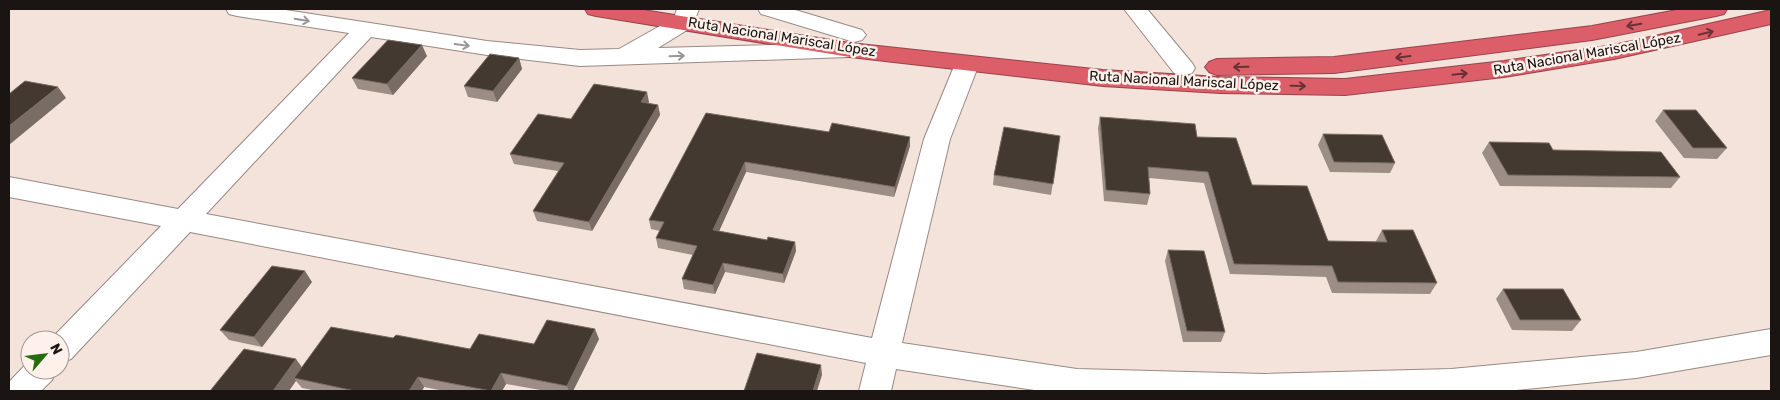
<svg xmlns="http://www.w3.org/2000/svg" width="1780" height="400" viewBox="0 0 1780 400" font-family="Rubik,sans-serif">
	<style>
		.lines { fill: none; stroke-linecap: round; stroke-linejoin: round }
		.minor-casing { stroke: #988983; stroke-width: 2 }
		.highway-casing { stroke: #98444b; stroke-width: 2 }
		.minor { fill: #fff; fill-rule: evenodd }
		.highway { fill: #dc5e69; fill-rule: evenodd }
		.wall { fill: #9c8e86 }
		.shaded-wall { fill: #786c64 }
		.building { fill: #443931; stroke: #786c64 }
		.oneway { stroke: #989694 }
		.oneway2 { stroke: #683235 }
		.labels { text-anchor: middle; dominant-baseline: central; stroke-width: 5; stroke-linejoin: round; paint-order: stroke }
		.street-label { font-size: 14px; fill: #1a1512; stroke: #fef1eb }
	</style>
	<rect width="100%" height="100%" fill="#f3e3db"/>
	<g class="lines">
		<defs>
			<g id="minor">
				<path d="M 226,9 L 279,9 L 487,41 L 580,50 L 619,49 L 674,18 L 677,9 L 699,9 L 692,27 L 658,48 L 849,43 L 857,45 L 861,50 L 857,55 L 849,57 L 580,66 L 487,55 L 371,37 L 206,214 L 872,338 L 924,139 L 955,64 L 959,59 L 967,56 L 975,59 L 979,64 L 950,139 L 902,343 L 1077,369 L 1264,374 L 1451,369 L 1636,352 L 1771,329 L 1771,355 L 1636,378 L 1507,391 L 1041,391 L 896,369 L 891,391 L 859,391 L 866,363 L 190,232 L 71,359 L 60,363 L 60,340 L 50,340 L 161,226 L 9,197 L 9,177 L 178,209 L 349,33 L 237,16 L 229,14 Z"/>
				<path d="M 758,9 L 792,9 L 862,30 L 866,35 L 862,40 L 854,42 L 761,14 Z"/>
				<path d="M 1124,9 L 1147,9 L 1192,63 L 1195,68 L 1192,73 L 1183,76 L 1174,73 Z"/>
				<path d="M 30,360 L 30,370 L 57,370 L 52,380 L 41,391 L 9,391 L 10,381 Z"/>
			</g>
			<g id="highway">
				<path d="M 585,9 L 637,9 L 850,43 L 1103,70 L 1220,77 L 1345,79 L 1504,61 L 1614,45 L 1771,10 L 1771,24 L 1614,59 L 1504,77 L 1345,95 L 1220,93 L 1103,86 L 850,57 L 596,16 L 588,14 Z"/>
				<path d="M 1682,9 L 1727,9 L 1724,14 L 1716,16 L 1592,40 L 1334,73 L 1217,75 L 1209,72 L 1205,67 L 1209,62 L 1217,59 L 1334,57 L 1592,26 Z"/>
			</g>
		</defs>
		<!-- minor casing -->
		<use href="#minor" class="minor-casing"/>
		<!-- highway casing -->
		<use href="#highway" class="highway-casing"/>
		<!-- minor -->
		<use href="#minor" class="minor"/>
		<!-- highway -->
		<use href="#highway" class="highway"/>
	</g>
	<!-- wall -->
	<g class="wall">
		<path d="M 427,56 L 393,95 L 358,89 L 352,78 Z"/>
		<path d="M 519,58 L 522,69 L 497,102 L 468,97 L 464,86 Z"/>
		<path d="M 649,102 L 648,103 L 658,105 L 660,115 L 592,231 L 537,221 L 533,211 L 558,171 L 514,164 L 510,154 L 571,119 Z"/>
		<path d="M 1663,110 L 1727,148 L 1717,159 L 1684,158 L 1655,121 Z"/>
		<path d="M 706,113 L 829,132 L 910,137 L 910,146 L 894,197 L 746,172 L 719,231 L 767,240 L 795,242 L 796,251 L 784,283 L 725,272 L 715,294 L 684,289 L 682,279 L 693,255 L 658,248 L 656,238 L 660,231 L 651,229 L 649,220 Z"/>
		<path d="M 1100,117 L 1197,137 L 1252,185 L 1328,241 L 1376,242 L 1376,241 L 1382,230 L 1437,283 L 1430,294 L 1332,293 L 1326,277 L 1230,274 L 1204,183 L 1149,178 L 1150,194 L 1147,205 L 1104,201 L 1098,128 Z"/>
		<path d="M 1323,134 L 1395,163 L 1390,173 L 1330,172 L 1318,145 Z"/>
		<path d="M 1060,136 L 1051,195 L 993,185 L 994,175 Z"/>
		<path d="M 1489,142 L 1553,150 L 1680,177 L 1671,188 L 1500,186 L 1482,153 Z"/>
		<path d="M 1168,250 L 1225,332 L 1221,342 L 1183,342 L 1165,261 Z"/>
		<path d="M 312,282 L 262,347 L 229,340 L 220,330 Z"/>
		<path d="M 1503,289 L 1581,320 L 1572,331 L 1512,330 L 1496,299 Z"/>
		<path d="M 599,339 L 573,391 L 546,391 L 506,384 L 502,391 L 444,391 L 424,387 L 422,391 L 317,391 L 302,388 L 296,381 L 210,391 L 302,367 L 470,349 Z"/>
	</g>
	<!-- shaded-wall -->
	<g class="shaded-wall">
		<path d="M 422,45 L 427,56 L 393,95 L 387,84 Z"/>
		<path d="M 519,58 L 522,69 L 497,102 L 493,91 Z"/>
		<path d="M 58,87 L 66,98 L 9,145 L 9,126 Z"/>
		<path d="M 647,92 L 649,102 L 643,112 L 641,102 Z"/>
		<path d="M 658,105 L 660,115 L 592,231 L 589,222 Z"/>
		<path d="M 910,137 L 910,146 L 894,197 L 895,187 Z"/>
		<path d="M 745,162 L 746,172 L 715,240 L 713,230 Z"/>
		<path d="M 795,242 L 796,251 L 784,283 L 783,274 Z"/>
		<path d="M 723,263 L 725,272 L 715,294 L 713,285 Z"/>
		<path d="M 305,271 L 312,282 L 262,347 L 254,337 Z"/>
		<path d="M 595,329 L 599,339 L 573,391 L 569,391 L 567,386 Z"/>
		<path d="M 296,359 L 304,370 L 294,378 L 296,381 L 289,391 L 273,391 Z"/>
		<path d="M 821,365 L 822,375 L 817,391 L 813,391 Z"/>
		<path d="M 501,373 L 506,384 L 502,391 L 491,391 Z"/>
		<path d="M 418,377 L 424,387 L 422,391 L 409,391 Z"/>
	</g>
	<!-- building -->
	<g class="building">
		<path d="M 388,40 L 422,45 L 387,84 L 352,78 Z"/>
		<path d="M 490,54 L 519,58 L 493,91 L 464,86 Z"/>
		<path d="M 25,81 L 58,87 L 9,126 L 9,94 Z"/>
		<path d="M 594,84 L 647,92 L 641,102 L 658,105 L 589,222 L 533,211 L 564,163 L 510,154 L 538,114 L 571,119 Z"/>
		<path d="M 1663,110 L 1696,110 L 1727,148 L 1693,148 Z"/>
		<path d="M 706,113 L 829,132 L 832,123 L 910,137 L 895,187 L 745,162 L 713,230 L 767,240 L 768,237 L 795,242 L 783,274 L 723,263 L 713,285 L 682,279 L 697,246 L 656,238 L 664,222 L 649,220 Z"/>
		<path d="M 1100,117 L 1195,124 L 1197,137 L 1236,138 L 1252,185 L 1307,186 L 1328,241 L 1387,242 L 1382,230 L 1413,230 L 1437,283 L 1338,282 L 1332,266 L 1234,264 L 1208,172 L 1148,167 L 1150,194 L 1106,190 Z"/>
		<path d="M 1004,127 L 1060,136 L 1053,184 L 994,175 Z"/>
		<path d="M 1323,134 L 1382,135 L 1395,163 L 1334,162 Z"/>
		<path d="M 1489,142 L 1549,143 L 1553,150 L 1661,152 L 1680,177 L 1508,175 Z"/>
		<path d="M 1168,250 L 1204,251 L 1225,332 L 1187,331 Z"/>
		<path d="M 272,266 L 305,271 L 254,337 L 220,330 Z"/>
		<path d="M 1503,289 L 1563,289 L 1581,320 L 1520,320 Z"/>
		<path d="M 547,320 L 595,329 L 567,386 L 501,373 L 491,391 L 418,377 L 409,391 L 355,391 L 294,378 L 331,327 L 393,338 L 396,335 L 470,349 L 479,334 L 534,344 Z"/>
		<path d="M 244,349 L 296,359 L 273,391 L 210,391 Z"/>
		<path d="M 757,353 L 821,365 L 813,391 L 744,391 Z"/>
	</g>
	<!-- one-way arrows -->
	<defs><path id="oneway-shaft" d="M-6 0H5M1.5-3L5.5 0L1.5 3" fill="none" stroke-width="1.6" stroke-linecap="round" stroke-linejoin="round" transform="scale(1.25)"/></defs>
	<g class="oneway">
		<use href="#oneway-shaft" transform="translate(302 20) rotate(10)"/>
		<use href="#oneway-shaft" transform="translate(462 45) rotate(8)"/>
		<use href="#oneway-shaft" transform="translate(677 56) rotate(-2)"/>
	</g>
	<g class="oneway2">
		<use href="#oneway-shaft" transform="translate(1634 25) rotate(170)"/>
		<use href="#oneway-shaft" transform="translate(1706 33) rotate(-13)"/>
		<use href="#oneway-shaft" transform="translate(1403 57) rotate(173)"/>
		<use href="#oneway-shaft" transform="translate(1241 67) rotate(179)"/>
		<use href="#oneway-shaft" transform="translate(1460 74) rotate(-6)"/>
		<use href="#oneway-shaft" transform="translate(1298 86) rotate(1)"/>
	</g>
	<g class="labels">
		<!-- street labels -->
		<g class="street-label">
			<text transform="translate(782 37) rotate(9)">Ruta Nacional Mariscal López</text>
			<text transform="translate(1587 54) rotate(-10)">Ruta Nacional Mariscal López</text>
			<text transform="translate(1184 81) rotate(3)">Ruta Nacional Mariscal López</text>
		</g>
	</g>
	<!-- border -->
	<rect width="1780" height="400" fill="none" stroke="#1a1512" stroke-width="20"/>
	<!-- north arrow -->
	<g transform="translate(45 355) rotate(62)"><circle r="24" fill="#fef1eb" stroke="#a39994"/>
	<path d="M0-4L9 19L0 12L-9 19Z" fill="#236d0d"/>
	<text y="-8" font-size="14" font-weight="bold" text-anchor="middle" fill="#1a1512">N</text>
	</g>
</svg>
